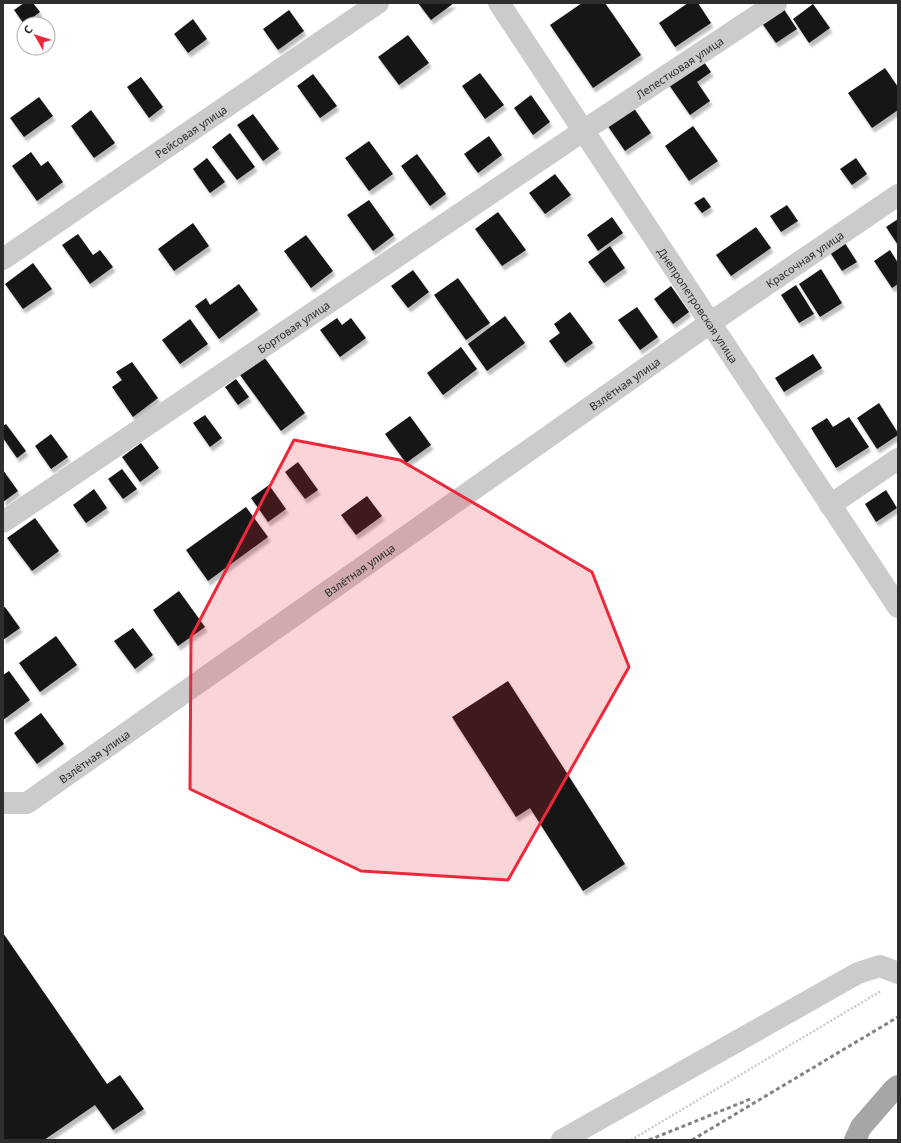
<svg xmlns="http://www.w3.org/2000/svg" width="901" height="1143" viewBox="0 0 901 1143" font-family="'Noto Sans',sans-serif">
	<style>
		.building { fill: #151515; filter: url(#shadow) }
		.lines { fill: none; stroke-linecap: round; stroke-linejoin: round }
		.path { stroke: #cbcbcb; stroke-width: 2.5; stroke-dasharray: 2 2; stroke-linecap: butt }
		.minor { stroke: #cbcbcb; stroke-width: 22 }
		.major { stroke: #a6a6a6; stroke-width: 22 }
		.rail { stroke: #838383; stroke-width: 3; stroke-dasharray: 4 3; stroke-linecap: butt }
		.marked { fill: #ed283a; fill-opacity: 0.2; stroke: #ed283a; stroke-width: 3; stroke-linejoin: round }
		.labels { text-anchor: middle; dominant-baseline: central; stroke-width: 4; stroke-linejoin: round; paint-order: stroke }
		.street-label { font-size: 11px; fill: #2e2e2e; stroke: #fff }
	</style>
	<defs>
		<filter id="shadow"><feDropShadow dx="2.5" dy="4.5" stdDeviation="1" flood-color="#0004"/></filter>
	</defs>
	<rect width="100%" height="100%" fill="#fff"/>
	<!-- building -->
	<g class="building">
		<path d="M 24,3 L 33,3 L 40,12 L 24,24 L 14,10 Z"/>
		<path d="M 418,3 L 454,3 L 431,20 Z"/>
		<path d="M 582,3 L 605,3 L 641,55 L 593,88 L 550,25 Z"/>
		<path d="M 688,3 L 698,3 L 711,23 L 675,47 L 659,23 Z"/>
		<path d="M 813,4 L 830,28 L 809,43 L 793,19 Z"/>
		<path d="M 781,5 L 797,29 L 776,43 L 759,19 Z"/>
		<path d="M 289,10 L 304,31 L 278,50 L 263,29 Z"/>
		<path d="M 193,19 L 207,39 L 188,53 L 174,34 Z"/>
		<path d="M 408,35 L 429,63 L 399,85 L 378,57 Z"/>
		<path d="M 701,58 L 711,72 L 697,82 L 710,101 L 690,115 L 667,82 Z"/>
		<path d="M 885,68 L 898,87 L 898,110 L 872,128 L 848,93 Z"/>
		<path d="M 480,73 L 504,105 L 485,119 L 462,86 Z"/>
		<path d="M 313,74 L 337,106 L 320,118 L 297,86 Z"/>
		<path d="M 141,77 L 163,107 L 149,118 L 127,87 Z"/>
		<path d="M 531,95 L 550,122 L 533,135 L 514,108 Z"/>
		<path d="M 39,97 L 53,116 L 24,137 L 10,118 Z"/>
		<path d="M 629,101 L 651,133 L 625,151 L 603,119 Z"/>
		<path d="M 91,110 L 115,143 L 94,158 L 71,126 Z"/>
		<path d="M 253,114 L 279,149 L 263,161 L 237,125 Z"/>
		<path d="M 693,126 L 718,161 L 689,181 L 665,146 Z"/>
		<path d="M 230,133 L 255,167 L 237,180 L 212,147 Z"/>
		<path d="M 489,136 L 502,155 L 478,173 L 464,154 Z"/>
		<path d="M 369,141 L 393,174 L 369,191 L 345,158 Z"/>
		<path d="M 31,152 L 41,166 L 48,161 L 63,182 L 37,201 L 12,166 Z"/>
		<path d="M 417,154 L 446,194 L 430,206 L 401,166 Z"/>
		<path d="M 207,158 L 225,182 L 210,193 L 193,169 Z"/>
		<path d="M 856,158 L 867,174 L 852,185 L 840,169 Z"/>
		<path d="M 555,174 L 571,195 L 545,214 L 529,193 Z"/>
		<path d="M 704,197 L 711,207 L 702,213 L 694,203 Z"/>
		<path d="M 369,200 L 394,235 L 373,251 L 347,215 Z"/>
		<path d="M 787,205 L 798,221 L 781,232 L 770,216 Z"/>
		<path d="M 498,212 L 526,250 L 502,266 L 475,229 Z"/>
		<path d="M 612,217 L 623,233 L 598,251 L 587,235 Z"/>
		<path d="M 898,219 L 898,245 L 886,227 Z"/>
		<path d="M 193,223 L 209,246 L 174,271 L 158,249 Z"/>
		<path d="M 756,227 L 771,248 L 731,276 L 716,255 Z"/>
		<path d="M 78,234 L 93,255 L 100,250 L 113,267 L 90,284 L 62,245 Z"/>
		<path d="M 306,235 L 333,271 L 311,288 L 284,251 Z"/>
		<path d="M 841,237 L 857,262 L 842,271 L 826,246 Z"/>
		<path d="M 610,246 L 625,268 L 604,283 L 588,262 Z"/>
		<path d="M 890,250 L 898,263 L 898,284 L 892,288 L 874,261 Z"/>
		<path d="M 33,263 L 52,289 L 23,309 L 5,284 Z"/>
		<path d="M 821,269 L 842,303 L 820,317 L 799,284 Z"/>
		<path d="M 413,270 L 429,292 L 408,308 L 391,286 Z"/>
		<path d="M 458,278 L 490,323 L 466,340 L 434,295 Z"/>
		<path d="M 239,284 L 258,310 L 219,339 L 195,306 L 206,298 L 210,305 Z"/>
		<path d="M 796,285 L 814,314 L 799,323 L 781,295 Z"/>
		<path d="M 671,286 L 689,312 L 673,324 L 654,299 Z"/>
		<path d="M 637,307 L 658,337 L 640,350 L 618,320 Z"/>
		<path d="M 570,312 L 593,343 L 565,363 L 549,341 L 560,333 L 554,324 Z"/>
		<path d="M 505,316 L 525,343 L 487,371 L 468,344 Z"/>
		<path d="M 337,318 L 342,325 L 351,318 L 366,338 L 340,357 L 320,330 Z"/>
		<path d="M 190,319 L 208,344 L 180,364 L 162,340 Z"/>
		<path d="M 461,347 L 477,369 L 443,395 L 427,373 Z"/>
		<path d="M 813,354 L 822,368 L 784,392 L 775,378 Z"/>
		<path d="M 264,357 L 305,413 L 281,431 L 240,375 Z"/>
		<path d="M 132,362 L 158,398 L 133,417 L 112,387 L 122,380 L 116,372 Z"/>
		<path d="M 236,379 L 249,397 L 238,405 L 225,387 Z"/>
		<path d="M 879,403 L 898,433 L 898,435 L 877,449 L 857,418 Z"/>
		<path d="M 205,415 L 222,438 L 210,447 L 193,423 Z"/>
		<path d="M 410,416 L 431,445 L 406,463 L 385,434 Z"/>
		<path d="M 849,417 L 869,447 L 836,468 L 811,428 L 827,418 L 833,427 Z"/>
		<path d="M 6,424 L 26,451 L 17,458 L 3,438 L 3,426 Z"/>
		<path d="M 51,434 L 68,457 L 51,469 L 35,446 Z"/>
		<path d="M 141,443 L 159,468 L 140,482 L 122,457 Z"/>
		<path d="M 298,462 L 318,490 L 305,499 L 285,472 Z"/>
		<path d="M 122,469 L 137,489 L 123,499 L 108,479 Z"/>
		<path d="M 3,470 L 18,491 L 3,502 Z"/>
		<path d="M 269,485 L 286,509 L 268,522 L 251,498 Z"/>
		<path d="M 94,489 L 107,508 L 86,523 L 73,505 Z"/>
		<path d="M 886,490 L 897,508 L 876,522 L 865,504 Z"/>
		<path d="M 367,496 L 382,516 L 356,535 L 341,515 Z"/>
		<path d="M 246,507 L 268,537 L 208,581 L 186,550 Z"/>
		<path d="M 35,518 L 59,551 L 32,571 L 7,538 Z"/>
		<path d="M 179,591 L 205,627 L 178,646 L 153,610 Z"/>
		<path d="M 5,607 L 20,628 L 3,640 L 3,608 Z"/>
		<path d="M 133,628 L 153,655 L 135,669 L 114,641 Z"/>
		<path d="M 56,636 L 77,665 L 40,692 L 19,663 Z"/>
		<path d="M 9,671 L 30,700 L 3,720 L 3,675 Z"/>
		<path d="M 508,681 L 625,864 L 583,891 L 530,808 L 516,817 L 452,717 Z"/>
		<path d="M 41,713 L 64,744 L 37,764 L 14,733 Z"/>
		<path d="M 3,933 L 107,1084 L 120,1075 L 144,1109 L 113,1130 L 95,1105 L 44,1140 L 3,1140 Z"/>
	</g>
	<g class="lines">
		<!-- path -->
		<path class="path" d="M 631,1140 L 881,991"/>
		<!-- minor -->
		<g class="minor">
			<path id="s1" d="M 499,3 L 898,607"/>
			<path id="s2" d="M 3,259 L 378,3"/>
			<path d="M 830,505 L 898,459"/>
			<path id="s3" d="M 3,522 L 583,131 L 776,3"/>
			<path id="s4" d="M 3,803 L 27,803 L 710,323 L 898,195"/>
			<path d="M 562,1140 L 858,973 L 880,966 L 898,973"/>
		</g>
		<!-- major -->
		<path class="major" d="M 855,1140 L 861,1127 L 894,1089 L 898,1086"/>
		<!-- rail -->
		<g class="rail">
			<path d="M 649,1140 L 753,1098"/>
			<path d="M 692,1140 L 898,1017"/>
		</g>
	</g>
	<!-- marked area -->
	<path class="marked" d="M 294,440 L 400,460 L 592,572 L 629,667 L 508,880 L 361,871 L 190,789 L 191,637 Z"/>
	<g class="labels">
		<!-- street labels -->
		<g class="street-label">
			<text stroke="none"><textPath href="#s3" startOffset="815">Лепестковая улица</textPath></text>
			<text stroke="none"><textPath href="#s2" startOffset="227">Рейсовая улица</textPath></text>
			<text stroke="none"><textPath href="#s4" startOffset="973">Красочная улица</textPath></text>
			<text stroke="none"><textPath href="#s1" startOffset="362">Днепропетровская улица</textPath></text>
			<text stroke="none"><textPath href="#s3" startOffset="350">Бортовая улица</textPath></text>
			<text stroke="none"><textPath href="#s4" startOffset="754">Взлётная улица</textPath></text>
			<text stroke="none"><textPath href="#s4" startOffset="430">Взлётная улица</textPath></text>
			<text stroke="none"><textPath href="#s4" startOffset="106">Взлётная улица</textPath></text>
		</g>
	</g>
	<!-- border -->
	<rect width="901" height="1143" fill="none" stroke="#2e2e2e" stroke-width="8"/>
	<!-- north arrow -->
	<g transform="translate(36 36) rotate(309)"><circle r="19" fill="#ffffff" stroke="#ababab"/>
	<path d="M0-3L7 15L0 10L-7 15Z" fill="#ed283a"/>
	<text y="-6" font-size="11" font-weight="bold" text-anchor="middle" fill="#2e2e2e">С</text>
	</g>
</svg>
